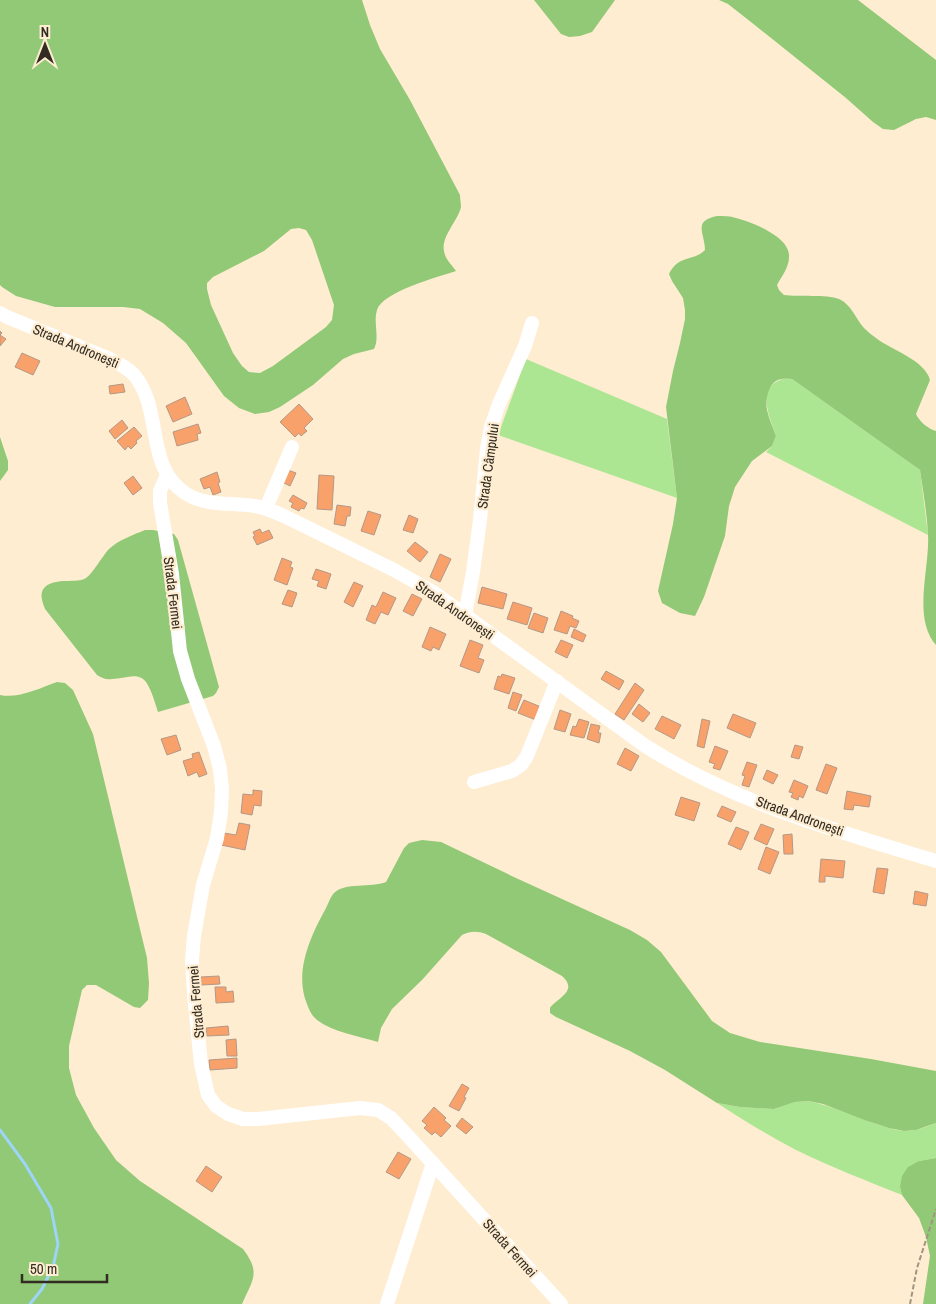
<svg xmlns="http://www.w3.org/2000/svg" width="936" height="1304" viewBox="0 0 936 1304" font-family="'Archivo Narrow',sans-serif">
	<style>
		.green { fill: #ade693 }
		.forest { fill: #91c976; fill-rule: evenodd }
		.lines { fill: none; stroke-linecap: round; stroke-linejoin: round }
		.stream { stroke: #9dd5f9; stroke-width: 3 }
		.building { fill: #f9a16a; stroke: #b49887 }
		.path { stroke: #a19581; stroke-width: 2; stroke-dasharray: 5 2.5; stroke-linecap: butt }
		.minor { stroke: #fff; stroke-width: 14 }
		.labels { text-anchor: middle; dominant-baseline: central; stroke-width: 4.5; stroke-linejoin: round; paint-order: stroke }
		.street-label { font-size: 14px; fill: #332c22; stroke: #feedd1 }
	</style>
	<rect width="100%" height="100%" fill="#feedd1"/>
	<!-- green -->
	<g class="green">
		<path d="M 526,359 L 667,419 L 677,498 L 498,435 Z"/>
		<path d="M 783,379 L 792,379 L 920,470 L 928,535 L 766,452 L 772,446 L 776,436 C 770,418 755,387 783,379 Z"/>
		<path d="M 808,1101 C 833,1106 855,1117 879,1125 C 887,1127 897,1131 906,1131 C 916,1131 926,1127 936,1123 L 936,1158 L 919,1161 L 900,1187 L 902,1195 C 867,1181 831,1167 796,1150 C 769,1136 743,1120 717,1103 L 740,1107 L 774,1109 L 795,1102 Z"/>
	</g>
	<!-- forest -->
	<g class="forest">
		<path d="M 0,0 L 362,0 L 370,25 L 380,49 L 410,100 L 460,195 C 460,199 461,203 461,207 C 458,221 441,236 444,251 C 445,259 452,265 456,271 C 438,277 382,292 377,310 C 373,323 380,337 374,349 L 354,354 L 343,359 L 313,385 L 280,407 L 269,412 L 255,414 L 239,408 L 224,396 L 186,343 L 163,323 L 140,309 L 123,307 L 55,307 L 16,296 L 2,287 L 0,285 ZM 299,228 L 306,230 L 312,240 L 334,305 L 332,320 L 326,327 L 273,366 L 260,373 L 249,372 L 242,366 L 233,353 L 211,305 L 207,289 L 207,283 L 213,277 L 264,251 L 291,229 Z"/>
		<path d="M 534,0 L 615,0 L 592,32 L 580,36 L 569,37 L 561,34 Z"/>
		<path d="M 719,0 L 858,0 L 936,60 L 936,120 L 926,117 L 916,119 L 894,130 L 883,129 L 873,122 L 846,98 L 756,26 L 728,4 Z"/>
		<path d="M 717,216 C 723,216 730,216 736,218 C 752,222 791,237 789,257 C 789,267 782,276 777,285 L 779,290 L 784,295 C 798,297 827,294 839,299 C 851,304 856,319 864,328 C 868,332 872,335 876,338 C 891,350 925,360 930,380 L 916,414 C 919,421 928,429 936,431 L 936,645 C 912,618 930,568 928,535 C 927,513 923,491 920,470 L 792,379 C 787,379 781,378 776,381 C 768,386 765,401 767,410 C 769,419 773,428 776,436 L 772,446 L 752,461 L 735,487 L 729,506 L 725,536 L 704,597 L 695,616 L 680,613 L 662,603 L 658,591 L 673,524 L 677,498 L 666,407 L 673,371 L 680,343 L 685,319 L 685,310 L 683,298 L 672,281 L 669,274 C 679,254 693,262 705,250 C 705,233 692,221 717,216 Z"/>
		<path d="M 0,437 L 8,461 L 8,470 L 0,481 Z"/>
		<path d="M 145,530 L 153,530 L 174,534 L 178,540 L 219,687 L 216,693 L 213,696 L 158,712 C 155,703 152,691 146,682 C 138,671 124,679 112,679 C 106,680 102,678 97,675 L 45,609 C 42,601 39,593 45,587 C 56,577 77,584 86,578 C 93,573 102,557 108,550 C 118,540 133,535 145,530 Z"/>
		<path d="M 57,682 L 65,683 L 73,690 L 93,734 L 147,958 L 149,983 L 148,1000 L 140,1008 L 134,1007 L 96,985 L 87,985 L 82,990 L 69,1046 L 69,1068 L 76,1095 L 94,1128 L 116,1160 L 140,1181 L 243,1249 C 261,1273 253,1279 242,1304 L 0,1304 L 0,695 C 18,699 40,688 57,682 Z"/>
		<path d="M 422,840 L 441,842 L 516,878 L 630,930 L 647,940 L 661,952 L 712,1021 L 730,1033 L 760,1042 L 871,1059 L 936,1071 L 936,1123 L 916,1130 L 904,1131 L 889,1128 L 867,1121 L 823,1104 L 808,1101 L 795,1102 L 774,1109 L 740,1107 L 717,1103 L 665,1070 L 630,1051 L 556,1017 L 550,1013 L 550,1008 C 557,998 579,991 562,976 L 486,934 C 477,931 471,931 462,935 L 422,980 L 392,1009 L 381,1028 L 378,1042 C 358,1036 333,1032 317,1020 C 312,1016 309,1010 307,1004 C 294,973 310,937 325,910 C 328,905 330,897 334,893 C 345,882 371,888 386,882 L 404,848 L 409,843 Z"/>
		<path d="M 936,1158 L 936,1304 L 923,1304 L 930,1256 L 926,1237 L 919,1218 L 902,1195 L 900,1187 L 902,1176 L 908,1167 L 919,1161 Z"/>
	</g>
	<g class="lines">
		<!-- stream -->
		<path class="stream" d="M 0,1130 L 25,1164 L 51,1208 L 58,1244 L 53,1267 L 42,1289 L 30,1304"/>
	</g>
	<!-- building -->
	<g class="building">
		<path d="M 0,331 L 2,333 L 0,335 L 6,339 L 0,346 Z"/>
		<path d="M 22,353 L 40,361 L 33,375 L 15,367 Z"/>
		<path d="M 123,384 L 125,392 L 110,394 L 109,386 Z"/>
		<path d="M 185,397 L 192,414 L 173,422 L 166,406 Z"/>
		<path d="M 299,404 L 313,419 L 304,428 L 307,431 L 301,436 L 299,433 L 295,437 L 280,422 Z"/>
		<path d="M 122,420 L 128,428 L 115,439 L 109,431 Z"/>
		<path d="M 198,424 L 201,433 L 197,434 L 198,440 L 177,446 L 173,432 Z"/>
		<path d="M 134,427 L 142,436 L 136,441 L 137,443 L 131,449 L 128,446 L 125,450 L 117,441 Z"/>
		<path d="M 288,470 L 296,473 L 290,486 L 282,482 Z"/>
		<path d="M 217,472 L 220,482 L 218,483 L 221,492 L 213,495 L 210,487 L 204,489 L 200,479 Z"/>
		<path d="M 319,475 L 334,476 L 332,510 L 317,509 Z"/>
		<path d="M 133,476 L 142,488 L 133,495 L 124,483 Z"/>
		<path d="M 293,495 L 307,503 L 304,509 L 301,508 L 299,511 L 291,507 L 293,503 L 289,501 Z"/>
		<path d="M 337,505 L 351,507 L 350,516 L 347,516 L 345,526 L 334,524 Z"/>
		<path d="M 368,511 L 381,515 L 374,535 L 361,531 Z"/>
		<path d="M 409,515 L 418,519 L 413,533 L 403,530 Z"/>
		<path d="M 260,529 L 262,533 L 269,530 L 273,538 L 257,545 L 253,537 L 255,536 L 253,532 Z"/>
		<path d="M 415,542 L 428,552 L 420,562 L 407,551 Z"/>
		<path d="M 440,554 L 451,559 L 440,582 L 430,577 Z"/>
		<path d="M 282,558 L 292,562 L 290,567 L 293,568 L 287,585 L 274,580 Z"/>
		<path d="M 316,569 L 331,574 L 326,589 L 317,586 L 319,581 L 312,579 Z"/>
		<path d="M 354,582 L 363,586 L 353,607 L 344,602 Z"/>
		<path d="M 482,587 L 507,594 L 503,609 L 478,603 Z"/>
		<path d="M 288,590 L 297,593 L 292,607 L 282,604 Z"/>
		<path d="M 383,592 L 396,598 L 388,615 L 381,612 L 375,624 L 366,620 L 372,605 L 376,607 Z"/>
		<path d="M 412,594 L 422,599 L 413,616 L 403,611 Z"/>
		<path d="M 513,602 L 532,608 L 527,625 L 507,619 Z"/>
		<path d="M 561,611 L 573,616 L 572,618 L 579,621 L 576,628 L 570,626 L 567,634 L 554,630 Z"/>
		<path d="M 534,613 L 548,618 L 543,633 L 528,628 Z"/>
		<path d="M 430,627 L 446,634 L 439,650 L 433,647 L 431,651 L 422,647 Z"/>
		<path d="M 574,629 L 586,635 L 583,642 L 571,637 Z"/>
		<path d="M 470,640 L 483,645 L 478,658 L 484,660 L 479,673 L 460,666 Z"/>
		<path d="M 561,640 L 573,645 L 567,658 L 555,652 Z"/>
		<path d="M 606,671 L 624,681 L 619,690 L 601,679 Z"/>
		<path d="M 502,674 L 515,678 L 509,694 L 494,689 L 498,676 L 501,677 Z"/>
		<path d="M 635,683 L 644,690 L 624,720 L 615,714 Z"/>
		<path d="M 513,692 L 522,695 L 516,711 L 508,708 Z"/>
		<path d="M 524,700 L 541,707 L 536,720 L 518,713 Z"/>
		<path d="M 639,704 L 650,713 L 643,722 L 632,714 Z"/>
		<path d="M 560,710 L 571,714 L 565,732 L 554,729 Z"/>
		<path d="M 733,714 L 756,723 L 750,738 L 727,728 Z"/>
		<path d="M 662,716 L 681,725 L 674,739 L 655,729 Z"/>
		<path d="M 579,719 L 589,722 L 584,738 L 570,735 L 573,726 L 576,727 Z"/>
		<path d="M 702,719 L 710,721 L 704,748 L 697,746 Z"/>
		<path d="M 591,724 L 600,726 L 598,733 L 601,733 L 599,743 L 587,739 Z"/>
		<path d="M 176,735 L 181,750 L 167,755 L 161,739 Z"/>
		<path d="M 795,745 L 803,747 L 799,759 L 791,757 Z"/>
		<path d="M 715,746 L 728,751 L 720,770 L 713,768 L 715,764 L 709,762 Z"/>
		<path d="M 625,748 L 639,756 L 631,771 L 617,764 Z"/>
		<path d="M 199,752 L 207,774 L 199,777 L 197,772 L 188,776 L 183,761 L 193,758 L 192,754 Z"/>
		<path d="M 747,762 L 757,765 L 749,787 L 742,785 L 745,776 L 742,775 Z"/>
		<path d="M 826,764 L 837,768 L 827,794 L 816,790 Z"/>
		<path d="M 767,770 L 778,775 L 773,784 L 763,779 Z"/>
		<path d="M 794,780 L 808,786 L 803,798 L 799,796 L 798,800 L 791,797 L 793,793 L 789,792 Z"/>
		<path d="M 253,790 L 262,791 L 261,806 L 254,805 L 252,815 L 241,813 L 243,794 L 253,795 Z"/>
		<path d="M 847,791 L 871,796 L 869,807 L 854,805 L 853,810 L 844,809 Z"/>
		<path d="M 681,797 L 700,803 L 694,821 L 675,815 Z"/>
		<path d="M 722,806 L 736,812 L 731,822 L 717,816 Z"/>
		<path d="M 239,823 L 250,825 L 245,850 L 221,845 L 224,833 L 236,835 Z"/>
		<path d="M 761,824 L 774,829 L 767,845 L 754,839 Z"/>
		<path d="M 736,827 L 749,832 L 741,850 L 728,844 Z"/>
		<path d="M 792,834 L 793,854 L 784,854 L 783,835 Z"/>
		<path d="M 766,847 L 779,852 L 770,874 L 758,869 Z"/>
		<path d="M 821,859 L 845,861 L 843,878 L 825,876 L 825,882 L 819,882 Z"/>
		<path d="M 877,868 L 888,869 L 884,894 L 873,892 Z"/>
		<path d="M 915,891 L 928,894 L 926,906 L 913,904 Z"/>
		<path d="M 219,976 L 220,984 L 201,985 L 201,977 Z"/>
		<path d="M 215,987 L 226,987 L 226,992 L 233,991 L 234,1002 L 216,1003 Z"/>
		<path d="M 228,1026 L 229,1035 L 207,1036 L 206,1028 Z"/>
		<path d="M 236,1039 L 237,1056 L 227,1056 L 226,1040 Z"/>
		<path d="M 237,1058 L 237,1068 L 210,1070 L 209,1060 Z"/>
		<path d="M 462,1084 L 469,1088 L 464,1097 L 466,1098 L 459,1111 L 449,1106 Z"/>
		<path d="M 434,1107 L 446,1118 L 444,1120 L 451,1126 L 441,1137 L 435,1132 L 432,1135 L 424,1128 L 427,1125 L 422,1121 Z"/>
		<path d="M 462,1118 L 473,1127 L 466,1134 L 456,1126 Z"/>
		<path d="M 398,1152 L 411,1159 L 399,1179 L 386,1172 Z"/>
		<path d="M 206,1166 L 222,1177 L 212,1192 L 196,1181 Z"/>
	</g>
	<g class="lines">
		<!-- path -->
		<path class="path" d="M 910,1304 L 917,1268 L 936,1209"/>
		<!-- minor -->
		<g class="minor">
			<path d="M 0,313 L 7,317 L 110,359 C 119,364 129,368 135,376 C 163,411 145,467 185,493 C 206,507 232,502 255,506 C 266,508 275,512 284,516 L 394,570 L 433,592 L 644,745 C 732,802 836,831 936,861"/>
			<path d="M 167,475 L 160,491 L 160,503 L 172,574 L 180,651 L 188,679 L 214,746 L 220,769 L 222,789 L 221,812 L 217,838 L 203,885 L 194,936 L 192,960 L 194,994 L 201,1064 L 208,1095 L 216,1106 L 228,1114 L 243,1119 L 258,1119 L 360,1108 L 378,1110 L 391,1118 L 407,1135 L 561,1304"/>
			<path d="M 266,508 L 292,447"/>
			<path d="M 465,615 L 473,572 L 480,520 L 487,449 L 491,427 L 499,404 L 525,346 L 532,323"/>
			<path d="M 474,782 L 512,771 L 521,765 L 527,756 L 557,681"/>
			<path d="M 387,1304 L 433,1163"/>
		</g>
	</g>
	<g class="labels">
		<!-- street labels -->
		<g class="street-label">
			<text transform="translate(76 346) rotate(23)">Strada Andronești</text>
			<text transform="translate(488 466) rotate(-82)">Strada Câmpului</text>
			<text transform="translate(173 593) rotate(83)">Strada Fermei</text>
			<text transform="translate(455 610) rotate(35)">Strada Andronești</text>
			<text transform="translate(800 816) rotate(20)">Strada Andronești</text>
			<text transform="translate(196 1002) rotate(-95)">Strada Fermei</text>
			<text transform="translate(510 1248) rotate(48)">Strada Fermei</text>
		</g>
	</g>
	<!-- north arrow -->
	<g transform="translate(45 45)" stroke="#feedd1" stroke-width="4" paint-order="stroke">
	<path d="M0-4L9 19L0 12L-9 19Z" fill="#332c22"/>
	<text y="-8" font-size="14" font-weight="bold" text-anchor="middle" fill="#332c22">N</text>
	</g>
	<!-- scale -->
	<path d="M22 1274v8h85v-8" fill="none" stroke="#332c22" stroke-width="2.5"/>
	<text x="30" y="1274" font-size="15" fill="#332c22" stroke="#feedd1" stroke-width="4" paint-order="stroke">50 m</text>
</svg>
